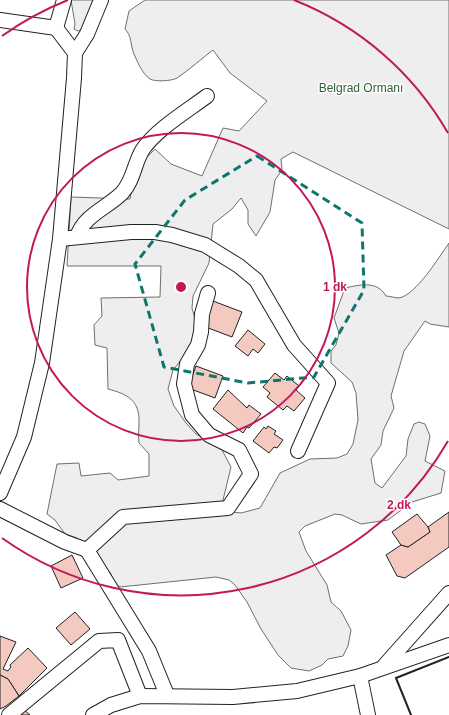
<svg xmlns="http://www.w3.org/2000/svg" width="449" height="715" viewBox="0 0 449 715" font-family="Helvetica,sans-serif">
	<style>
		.green { fill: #eee; stroke: #6f6f6f }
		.building { fill: #f3c9c0; stroke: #222 }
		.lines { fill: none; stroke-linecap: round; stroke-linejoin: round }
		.minor-casing { stroke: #222; stroke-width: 16 }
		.minor { stroke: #fff; stroke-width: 14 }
		.wall { stroke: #222; stroke-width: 2 }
		.marked { fill: none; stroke: #0f766e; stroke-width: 3; stroke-dasharray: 8 5; stroke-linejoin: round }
		.ring { fill: none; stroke: #c2185b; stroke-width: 2 }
		.labels { text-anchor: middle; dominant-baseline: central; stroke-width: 3; stroke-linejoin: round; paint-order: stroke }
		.park-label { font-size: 12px; fill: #2f5e38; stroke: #fff }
		.centre { fill: #c2185b; stroke: #fff; stroke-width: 2 }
		.ring-label { font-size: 12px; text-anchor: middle; font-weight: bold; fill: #c2185b; stroke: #fff; stroke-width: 3; stroke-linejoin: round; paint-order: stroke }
	</style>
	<rect width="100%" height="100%" fill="#fff"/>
	<!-- green -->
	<g class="green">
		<path d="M 71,0 L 96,0 L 83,29 L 78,31 L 74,29 L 75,24 Z"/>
		<path d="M 145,0 L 449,0 L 449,229 L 293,152 L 281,159 L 282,170 L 275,180 L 270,212 L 256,236 L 248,224 L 248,210 L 241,198 L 232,209 L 213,224 L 209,263 L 193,296 L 192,308 L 198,330 L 187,353 L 173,370 L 168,389 L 174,406 L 186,423 L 196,434 L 221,448 L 231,467 L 223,500 L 224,511 L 241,513 L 260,508 L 280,473 L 310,459 L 337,458 L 347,454 L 353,444 L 358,420 L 356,393 L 352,382 L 331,363 L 331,351 L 336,345 L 339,333 L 334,318 L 345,288 C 359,285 377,280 386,296 C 390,296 395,298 399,298 C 416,295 439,257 449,243 L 449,327 L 430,324 L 425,321 L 404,351 L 391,396 L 394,408 L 383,431 L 381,445 L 371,459 L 375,483 L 382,488 L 406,456 L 408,439 L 414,424 L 419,422 L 425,424 L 430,436 L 425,461 L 445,471 L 441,493 L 412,502 L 388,520 L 361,524 L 342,515 L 335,514 L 305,526 L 299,532 L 306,551 L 327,585 L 331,602 L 341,611 L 351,630 L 348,646 L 343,656 L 328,659 L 322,665 L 309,671 L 291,668 L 278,655 L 261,629 L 247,602 L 235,585 L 229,580 L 216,577 L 120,587 L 113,582 L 111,574 L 86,545 L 77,538 L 65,534 L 55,520 L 47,514 L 57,464 L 79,463 L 81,476 L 110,473 L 118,480 L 149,476 L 149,454 L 139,443 C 138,436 139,430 139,423 C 140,400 127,394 108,389 L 107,348 L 95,345 L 94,325 L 102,316 L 101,298 L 160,297 L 161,266 L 67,266 L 71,197 L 130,199 L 135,169 L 155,149 L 171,164 L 202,176 L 223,128 L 239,131 L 267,101 L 230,73 L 213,50 C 201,59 189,70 177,78 C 172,81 155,82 150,79 C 143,75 137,61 134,54 C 130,44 132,36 125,29 L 129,11 Z"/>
	</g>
	<!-- building -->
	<g class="building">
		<path d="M 213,301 L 242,312 L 232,337 L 203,326 Z"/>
		<path d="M 248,330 L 265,344 L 258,353 L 253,349 L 248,356 L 235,346 Z"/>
		<path d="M 196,366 L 223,376 L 215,398 L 188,388 Z"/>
		<path d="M 275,373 L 284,380 L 287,376 L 299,386 L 296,390 L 305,398 L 294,411 L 287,406 L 283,410 L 267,397 L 270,393 L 263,387 Z"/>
		<path d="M 228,390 L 247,408 L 249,405 L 261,414 L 249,428 L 247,427 L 243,433 L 213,409 Z"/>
		<path d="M 268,426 L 276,431 L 274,434 L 283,440 L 277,448 L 274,447 L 269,453 L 253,441 L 264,427 L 266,429 Z"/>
		<path d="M 449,512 L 449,547 L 405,578 L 397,576 L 386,555 L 401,545 L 408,547 L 430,532 L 428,527 Z"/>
		<path d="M 417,514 L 428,527 L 430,532 L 408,547 L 401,545 L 392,532 Z"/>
		<path d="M 72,555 L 83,578 L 61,588 L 51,566 Z"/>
		<path d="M 75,612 L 90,629 L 71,645 L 56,628 Z"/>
		<path d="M 0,636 L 16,642 L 3,669 L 8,671 L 11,667 L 10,665 L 28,648 L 47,668 L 19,696 L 8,679 L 0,675 Z"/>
		<path d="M 0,675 L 8,679 L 19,696 L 6,706 L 0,709 Z"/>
		<path d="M 22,708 L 30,715 L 16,715 Z"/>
	</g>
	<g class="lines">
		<defs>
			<g id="minor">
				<path d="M 0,20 L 56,28 L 75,53 L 74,78 L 60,239 L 42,363 L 24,437 L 0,493"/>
				<path d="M 56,28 L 64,0"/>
				<path d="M 75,53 L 87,34 L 101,0"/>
				<path d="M 77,237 C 84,215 107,208 122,193 C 134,180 134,163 143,149 C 157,129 187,111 207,96"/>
				<path d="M 60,239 L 131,232 L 155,232 L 172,235 L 205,245 L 239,266 L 256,280 L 294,345 L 328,383 L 298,451"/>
				<path d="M 0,509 L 65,542 L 87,550"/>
				<path d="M 384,666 L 449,593"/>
				<path d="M 360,676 L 368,715"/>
				<path d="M 167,695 L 149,651 L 87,550 L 123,517 L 228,508 L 251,474 L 239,450 L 209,435 L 192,415 L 184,384 L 187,364 L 198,345 L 201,332 L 202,314 L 208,293"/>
				<path d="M 9,715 L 99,641 L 118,640 L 140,696"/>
				<path d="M 93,715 L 111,705 L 140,696 L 233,697 L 297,691 L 360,676 L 449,645"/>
			</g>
		</defs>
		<!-- minor casing -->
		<use href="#minor" class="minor-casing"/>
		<!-- minor -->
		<use href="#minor" class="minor"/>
		<!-- wall -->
		<path class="wall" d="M 411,715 L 396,678 L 449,657"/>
	</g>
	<!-- marked area -->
	<path class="marked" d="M 257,156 L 362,223 L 364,290 L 314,377 L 248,383 L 164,367 L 135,264 L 185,200 Z"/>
	<!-- distance rings -->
	<g class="ring">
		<circle cx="181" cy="287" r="154"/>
		<path d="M448 441A308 308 0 0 1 2 538M2 36A308 308 0 0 1 68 0M294 0A308 308 0 0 1 448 133"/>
	</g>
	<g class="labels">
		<!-- park labels -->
		<g class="park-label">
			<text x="361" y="88">Belgrad Ormanı</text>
		</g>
	</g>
	<circle cx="181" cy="287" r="6" class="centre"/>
	<g class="ring-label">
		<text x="335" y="291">1 dk</text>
		<text x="399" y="509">2 dk</text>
	</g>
</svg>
